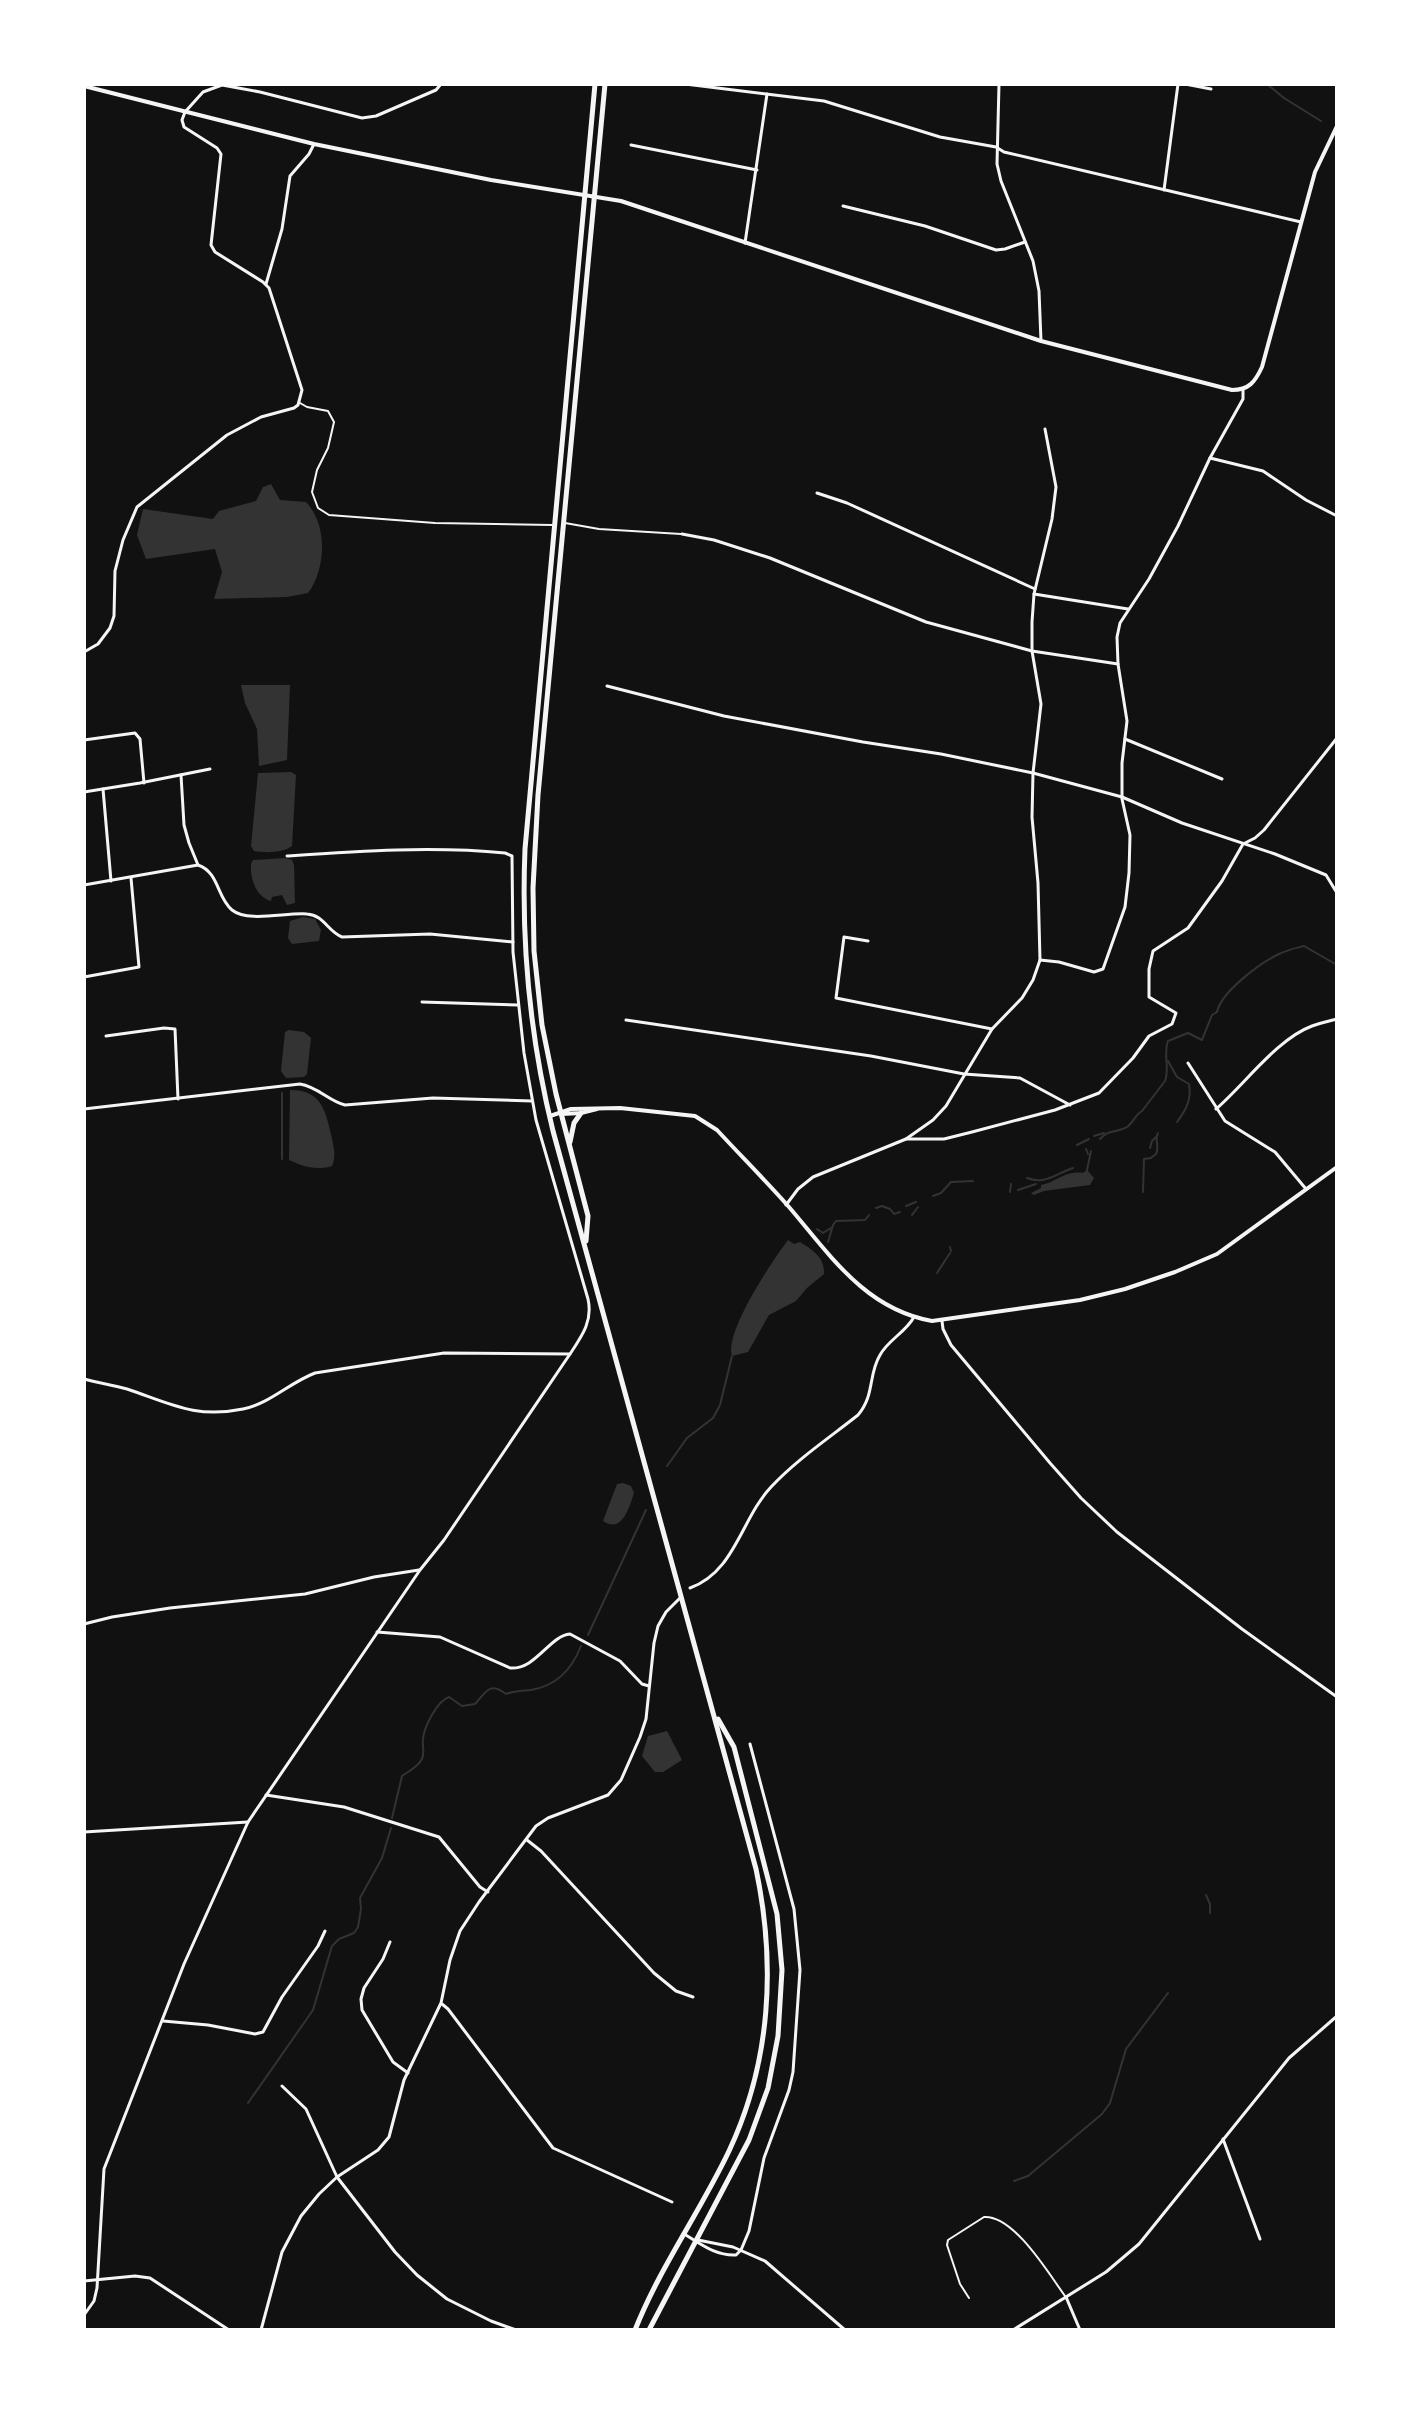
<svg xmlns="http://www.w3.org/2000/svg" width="1421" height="2414" viewBox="0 0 1421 2414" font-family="Arial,sans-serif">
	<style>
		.water { fill: #333 }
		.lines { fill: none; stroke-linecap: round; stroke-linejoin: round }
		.stream { stroke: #333; stroke-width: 2 }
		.service { stroke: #f5f5f5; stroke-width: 2 }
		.minor { stroke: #f5f5f5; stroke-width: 3 }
		.tertiary { stroke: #f5f5f5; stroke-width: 4 }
		.primary { stroke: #f5f5f5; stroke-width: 5 }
	</style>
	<rect width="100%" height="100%" fill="#111"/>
	<!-- water -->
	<g class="water">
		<path d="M 271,484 L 280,500 L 306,502 C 328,525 326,569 308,593 L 287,597 L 214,599 L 222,572 L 215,549 L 146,559 L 137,535 L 143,509 L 213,519 L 219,511 L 256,501 L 263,487 Z"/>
		<path d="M 241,685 L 290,685 L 287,760 L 259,766 L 257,729 L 245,703 Z"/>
		<path d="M 291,772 L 296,775 L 292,846 C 283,853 265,853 254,851 L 251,846 L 258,773 Z"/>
		<path d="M 285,858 L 292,860 L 294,865 L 295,903 L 287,905 L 282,895 L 272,897 L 271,901 C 256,897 250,879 251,864 L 253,860 Z"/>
		<path d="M 303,917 L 315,919 L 321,930 L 319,941 L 292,944 L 288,938 L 290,921 Z"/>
		<path d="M 289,1030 L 304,1032 L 311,1038 L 307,1074 L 304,1077 L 286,1078 L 281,1071 L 285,1032 Z"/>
		<path d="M 290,1090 C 320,1090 325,1108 331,1134 C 333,1145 337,1155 332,1166 C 317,1171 302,1166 289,1160 Z"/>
		<path d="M 1087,1170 L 1094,1178 L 1090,1185 L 1044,1191 L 1034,1195 L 1031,1193 L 1041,1188 L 1041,1185 C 1057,1182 1065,1170 1083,1173 Z"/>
		<path d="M 788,1240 L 794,1244 L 800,1242 C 813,1250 825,1258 824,1274 L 807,1288 L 796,1301 L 769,1315 L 748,1352 L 732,1356 C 724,1333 772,1261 788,1240 Z"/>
		<path d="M 623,1483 L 631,1486 L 634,1493 C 629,1508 622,1534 603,1521 L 617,1484 Z"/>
		<path d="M 667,1731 L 682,1760 L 663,1772 L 655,1772 L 642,1756 L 648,1736 Z"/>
	</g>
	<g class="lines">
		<!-- stream -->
		<g class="stream">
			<path d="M 1267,84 L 1284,98 L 1321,121"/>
			<path d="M 1168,1061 L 1177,1077 L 1189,1084 C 1192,1099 1186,1110 1177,1122"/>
			<path d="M 282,1093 L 282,1159"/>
			<path d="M 1094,1136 L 1104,1133"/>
			<path d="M 1100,1139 C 1109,1129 1117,1133 1127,1127 C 1133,1123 1135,1115 1142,1111 L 1165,1081 C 1170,1068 1163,1054 1168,1041 L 1188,1033 L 1202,1040 L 1212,1015 L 1217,1012 C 1221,992 1260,963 1279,954 C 1287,950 1296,948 1304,946 L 1337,965"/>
			<path d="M 1077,1145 L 1089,1139"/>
			<path d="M 1150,1148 L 1152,1141 L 1156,1137"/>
			<path d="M 1086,1149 L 1088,1154"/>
			<path d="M 1087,1170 L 1091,1151"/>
			<path d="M 1027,1178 C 1045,1185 1055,1174 1073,1168"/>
			<path d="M 1018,1190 L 1036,1184"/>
			<path d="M 1010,1192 L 1011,1184"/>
			<path d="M 1143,1192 L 1144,1159 L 1151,1158 L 1156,1154 C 1160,1146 1154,1140 1158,1133"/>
			<path d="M 933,1196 L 941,1193 L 951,1182 L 973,1181"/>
			<path d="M 906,1206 L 916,1202"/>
			<path d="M 876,1208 L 882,1206 L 890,1209 L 894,1214 L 900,1212"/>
			<path d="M 912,1215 L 918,1207"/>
			<path d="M 818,1230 L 817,1229 L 823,1233 L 831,1228"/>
			<path d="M 828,1242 L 833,1225 L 836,1221 L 865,1220 L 869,1215"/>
			<path d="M 950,1247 L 951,1251"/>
			<path d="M 937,1273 L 950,1253"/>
			<path d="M 667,1466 L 687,1438 L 713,1418 L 720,1405 L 732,1356"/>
			<path d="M 588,1635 L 646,1510"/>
			<path d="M 392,1818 L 402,1776 C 409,1771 418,1767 422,1759 C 425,1752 422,1746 423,1739 C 424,1727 437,1701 449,1697 L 462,1706 L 475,1704 C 486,1692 490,1681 506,1694 C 514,1691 522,1691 531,1690 C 556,1686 572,1669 581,1646"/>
			<path d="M 1206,1895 L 1210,1904 L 1210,1913"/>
			<path d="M 248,2103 L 313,2010 L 332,1946 L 339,1939 L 354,1933 L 358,1927 L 361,1909 L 360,1898 L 382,1858 L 391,1828"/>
			<path d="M 1014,2181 L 1028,2176 L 1102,2114 L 1110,2103 L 1126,2049 L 1168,1993"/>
		</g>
		<!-- service -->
		<g class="service">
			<path d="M 300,403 L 307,407 L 328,411 L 334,422 L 328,448 L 317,470 L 312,492 L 318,508 L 329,515 L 435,523 L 552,525"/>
			<path d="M 565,523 L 599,529 L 681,534"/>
			<path d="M 969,2298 L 960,2284 L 947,2245 L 948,2240 L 984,2217 C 1014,2215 1049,2274 1065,2296"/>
		</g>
		<!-- minor -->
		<g class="minor">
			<path d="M 685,84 L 824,101 L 940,137 L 996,147 L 1004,152 L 1301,222"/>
			<path d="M 999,84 L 997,164 L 1001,181 L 1033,261 L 1039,291 L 1041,341"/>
			<path d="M 1185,84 L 1211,89"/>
			<path d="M 631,145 L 757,170"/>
			<path d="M 1164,190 L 1178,84"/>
			<path d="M 843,206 L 925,226 L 996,250 L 1005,249 L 1025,242"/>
			<path d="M 745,243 L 767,94"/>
			<path d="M 266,284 L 282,229 L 290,176 L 309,154 L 314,144"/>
			<path d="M 1210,458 L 1263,471 L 1306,500 L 1337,516"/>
			<path d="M 817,493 L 847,503 L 1035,589"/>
			<path d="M 682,534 L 714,540 L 770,558 L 926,622 L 1032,651 L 1118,664"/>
			<path d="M 1034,594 L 1128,609"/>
			<path d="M 84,652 L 98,644 L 110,628 L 114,616 L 115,571 L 123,540 L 137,507 L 227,435 L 261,417 L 294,408 L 298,405 L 302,390 L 269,288 L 263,282 L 215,252 L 211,245 L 221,154 L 217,148 L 184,127 L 182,120 L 185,112 L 203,92 L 222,85 L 260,92 L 362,118 L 376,116 L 436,90 L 441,84"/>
			<path d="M 607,686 L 724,716 L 863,742 L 941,754 L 1033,773 L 1122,797 L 1182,823 L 1275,854 L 1326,875 L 1337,893"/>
			<path d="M 1125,739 L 1222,779"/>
			<path d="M 84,740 L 135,733 L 140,739 L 144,783"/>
			<path d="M 181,775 L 184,825 L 189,843 L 198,865"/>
			<path d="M 103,789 L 111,881"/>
			<path d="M 84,792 L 140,783 L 210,769"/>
			<path d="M 84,885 L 198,865 C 219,872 217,898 232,910 C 248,923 287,912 307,914 C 324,915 328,932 342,937 L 430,934 L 513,942"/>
			<path d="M 868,941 L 844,937 L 836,998 L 992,1029"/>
			<path d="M 1040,960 L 1038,883 L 1032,817 L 1033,773 L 1041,704 L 1032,651 L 1032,622 L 1034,594 L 1052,519 L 1056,487 L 1045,429"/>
			<path d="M 84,977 L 139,967 L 131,878"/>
			<path d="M 422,1002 L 518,1005"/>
			<path d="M 626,1020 L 871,1056 L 964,1074 L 1020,1078 L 1070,1105"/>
			<path d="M 106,1036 L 164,1028 L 175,1029 L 178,1099"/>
			<path d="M 1188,1063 L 1225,1121 L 1275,1152 L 1306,1189"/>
			<path d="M 84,1109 L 300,1084 C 318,1087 329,1101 345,1105 L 433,1098 L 532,1101"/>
			<path d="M 1216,1109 C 1245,1084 1277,1039 1312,1026 C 1320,1023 1329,1021 1337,1019"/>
			<path d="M 906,1139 L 944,1139 L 972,1132 L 1055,1110 L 1099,1093 L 1133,1058 L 1149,1036 L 1172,1024 L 1176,1013 L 1149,997 L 1149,969 L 1153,951 L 1188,928 L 1222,881 L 1243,844 L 1255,838 L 1264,830 L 1337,738"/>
			<path d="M 786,1205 L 798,1189 L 813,1177 L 906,1139 L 933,1120 L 946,1106 L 992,1029 L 1022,998 L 1033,980 L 1040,960 L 1059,962 L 1094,972 L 1103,969 L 1125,907 L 1129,873 L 1130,835 L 1122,799 L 1122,763 L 1127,721 L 1118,664 L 1117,637 L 1120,623 L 1149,579 L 1178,526 L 1210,458 L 1243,399 L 1243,390"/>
			<path d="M 942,1321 L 943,1329 L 951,1345 L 1050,1463 L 1081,1498 L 1117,1532 L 1242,1629 L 1337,1697"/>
			<path d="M 84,1379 C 98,1383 113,1385 127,1389 C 169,1403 195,1419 243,1409 C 269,1404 289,1383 315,1373 L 444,1353 L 570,1354"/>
			<path d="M 690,1588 C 735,1572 741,1519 771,1487 C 796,1460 829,1438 858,1415 C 875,1395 868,1375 880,1355 C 888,1340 906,1332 914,1317"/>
			<path d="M 84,1624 L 112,1617 L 170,1608 L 305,1594 L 374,1577 L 419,1570"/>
			<path d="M 377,1632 L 440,1637 L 510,1668 C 536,1670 549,1636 570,1634 L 620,1661 L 642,1684 L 649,1686"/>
			<path d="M 266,1795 L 344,1807 L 439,1837 L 480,1887 L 488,1892"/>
			<path d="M 84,1832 L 248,1822"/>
			<path d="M 527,1840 L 541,1851 L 654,1973 L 676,1991 L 693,1997"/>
			<path d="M 390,1942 L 383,1959 L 364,1988 L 361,1999 L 362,2010 L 393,2062 L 408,2073"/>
			<path d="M 442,2004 L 448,2009 L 553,2148 L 672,2202"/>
			<path d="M 163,2021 L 208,2025 L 255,2034 L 263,2032 L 282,1997 L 318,1946 L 325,1931"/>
			<path d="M 282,2086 L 306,2109 L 337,2177 L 395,2252 L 417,2275 L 447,2299 L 491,2321 L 516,2330"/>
			<path d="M 1223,2139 L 1260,2239"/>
			<path d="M 684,2234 C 701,2244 715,2256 736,2255 L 741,2250"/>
			<path d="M 698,2240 L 733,2247 L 765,2261 L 845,2330"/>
			<path d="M 741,2250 L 749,2231 L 764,2158 L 789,2090 L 793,2072 L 800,1970 L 794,1909 L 750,1744"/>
			<path d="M 84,2281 L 135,2276 L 150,2278 L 229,2330"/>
			<path d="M 1066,2297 L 1080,2330"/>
			<path d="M 84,2315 L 94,2301 L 97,2288 L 104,2169 L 184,1964 L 248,1822 L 420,1570 L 444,1540 L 570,1354 C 582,1336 593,1321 588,1299 L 536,1120 L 524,1053 L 513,952 L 512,856 L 505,853 C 432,846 360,851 287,856"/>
			<path d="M 261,2330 L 282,2252 L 301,2216 L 319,2194 L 337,2177 L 378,2150 L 389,2137 L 404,2080 L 441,2003 L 450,1960 L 460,1931 L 479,1902 L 536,1826 L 548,1818 L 608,1795 L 621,1780 L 640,1737 L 646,1719 L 654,1643 L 658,1626 L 666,1612 L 680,1598"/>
			<path d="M 1013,2330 L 1106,2272 L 1139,2244 L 1289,2058 L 1337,2016"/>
		</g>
		<!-- tertiary -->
		<g class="tertiary">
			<path d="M 84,86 L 314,144 L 491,180 L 621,201 L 1041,341 L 1232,390 C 1249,390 1255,382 1262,367 L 1315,172 L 1337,126"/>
			<path d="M 562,1114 L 581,1113 L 597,1109"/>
			<path d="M 550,1116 L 571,1109 L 620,1108 L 695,1116 L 717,1130 C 741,1156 766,1181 789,1207 C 830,1255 865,1309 932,1321 L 1080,1300 L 1125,1289 L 1175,1272 L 1217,1254 L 1337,1167"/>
		</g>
		<!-- primary -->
		<g class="primary">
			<path d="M 595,84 L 525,849 C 521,945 530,1038 553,1131 L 756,1869 C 776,1964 771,2062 729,2151 C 700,2212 660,2267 635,2330"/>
			<path d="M 570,1142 L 574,1123 L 581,1113"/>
			<path d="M 586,1241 L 588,1216 L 556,1094 L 542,1025 L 534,951 L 533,888 L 538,795 L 553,635 L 605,84"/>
			<path d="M 649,2330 L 749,2140 L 768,2088 L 778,2036 L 782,1970 L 777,1914 L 734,1747 L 718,1719"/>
		</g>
	</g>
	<!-- border -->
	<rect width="1421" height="2414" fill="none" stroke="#ffffff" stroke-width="172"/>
</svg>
